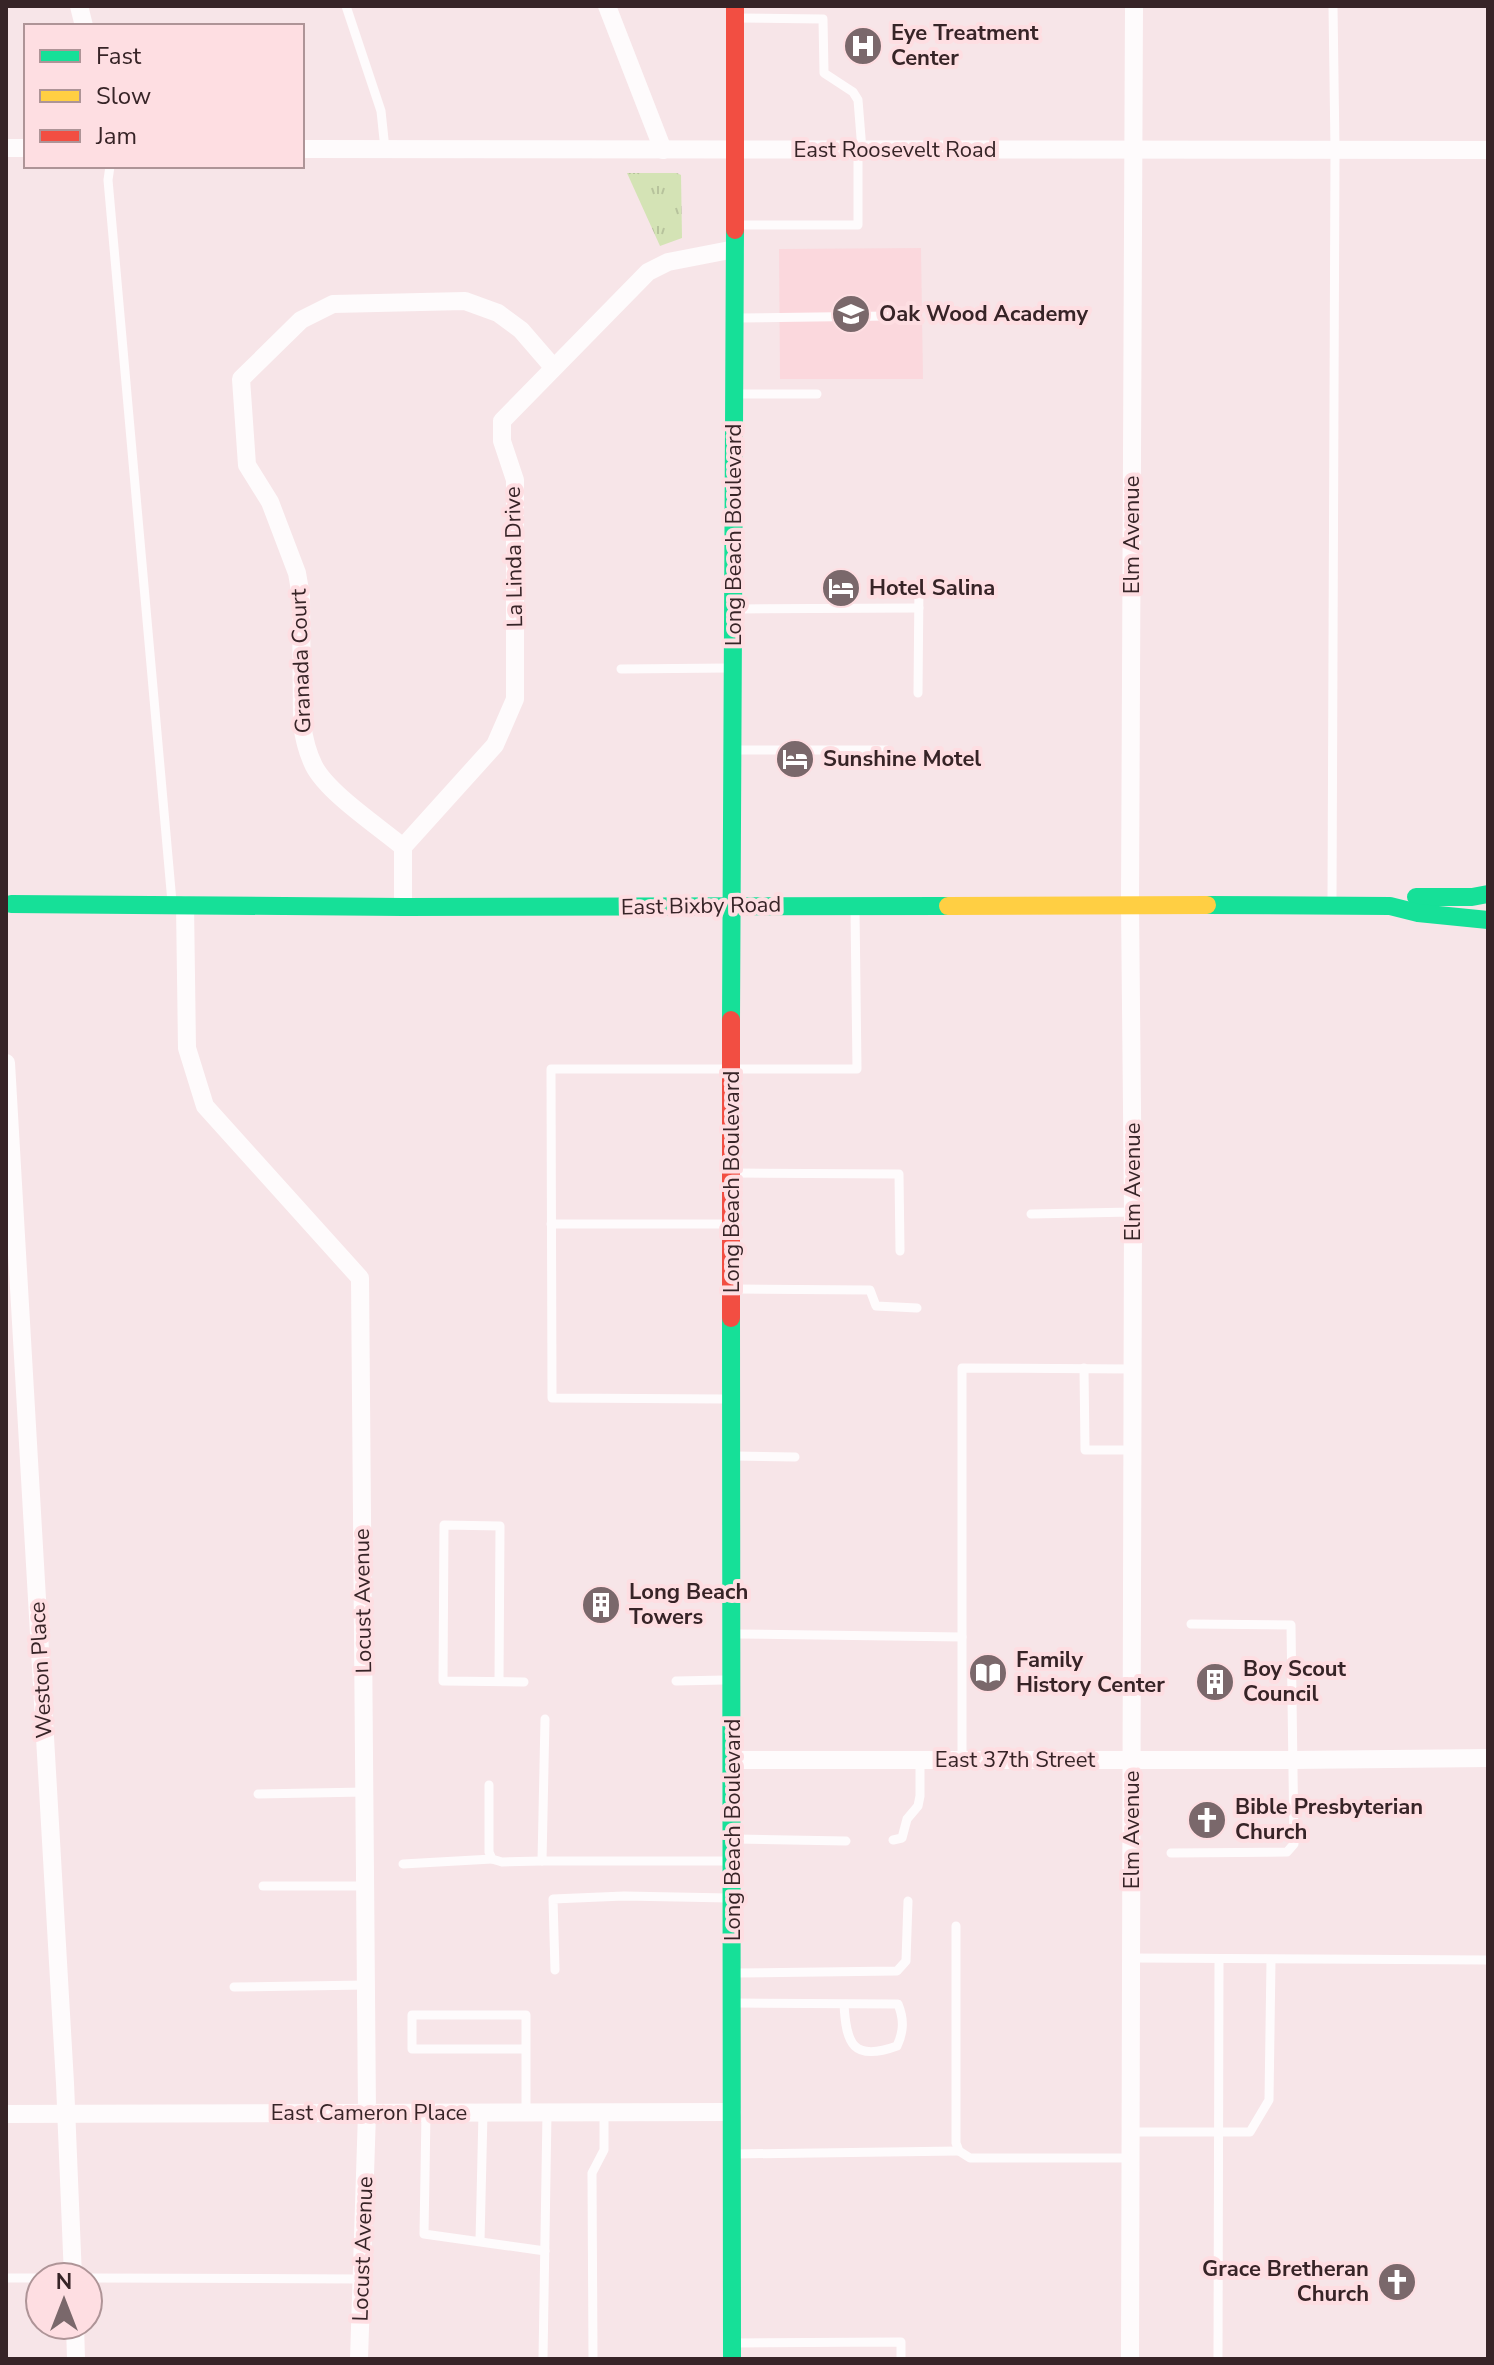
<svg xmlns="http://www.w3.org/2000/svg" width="1494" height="2365" viewBox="0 0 1494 2365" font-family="'Nunito Sans',sans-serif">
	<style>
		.built { fill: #fbd8dd }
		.park { fill: url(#park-tufts) }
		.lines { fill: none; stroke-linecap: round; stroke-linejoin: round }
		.lane { stroke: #fefbfc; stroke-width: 9 }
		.street { stroke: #fefbfc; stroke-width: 18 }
		.fast { stroke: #16e098; stroke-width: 18 }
		.slow { stroke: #ffcf43; stroke-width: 18 }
		.jam { stroke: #f24e42; stroke-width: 18 }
		.labels { text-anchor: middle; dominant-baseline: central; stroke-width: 8; stroke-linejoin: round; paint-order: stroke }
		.poi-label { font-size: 22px; font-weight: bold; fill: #372427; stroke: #fedee2; text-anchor: start }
		.street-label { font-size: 22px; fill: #372427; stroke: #fedee2 }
	</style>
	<defs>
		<pattern id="park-tufts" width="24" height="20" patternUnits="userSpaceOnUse" patternTransform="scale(2)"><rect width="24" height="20" fill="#d4e3b5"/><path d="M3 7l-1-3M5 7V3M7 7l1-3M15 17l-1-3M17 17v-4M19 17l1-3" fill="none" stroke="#b7c39c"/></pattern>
	</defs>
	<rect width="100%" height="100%" fill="#f7e5e8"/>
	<!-- built -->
	<path class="built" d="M 921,248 L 923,379 L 780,379 L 779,249 Z"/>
	<!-- park -->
	<path class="park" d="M 627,173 L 677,173 L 681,175 L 682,238 L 660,246 Z"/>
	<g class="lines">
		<!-- lane -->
		<g class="lane">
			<path d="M 346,6 L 381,111 L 385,149"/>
			<path d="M 738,18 L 823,19 L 824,73 L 853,92 L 858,100 L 862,150"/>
			<path d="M 110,166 L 108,180 L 172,902"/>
			<path d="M 738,225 L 858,225 L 858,150"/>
			<path d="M 738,318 L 888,316"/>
			<path d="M 738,394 L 817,394"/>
			<path d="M 738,609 L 919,608"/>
			<path d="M 621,669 L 729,668"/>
			<path d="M 918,693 L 919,583"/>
			<path d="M 737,750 L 886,750"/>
			<path d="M 1332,901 L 1335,150 L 1333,6"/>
			<path d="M 735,1173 L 899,1174 L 900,1251"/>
			<path d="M 1031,1214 L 1133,1212"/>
			<path d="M 551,1224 L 728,1224"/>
			<path d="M 736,1289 L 870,1290 L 876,1306 L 917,1308"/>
			<path d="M 1084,1368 L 1085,1450 L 1133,1450"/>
			<path d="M 728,1399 L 552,1398 L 551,1069 L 857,1069 L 855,910"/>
			<path d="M 735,1456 L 795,1457"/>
			<path d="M 736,1634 L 962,1637"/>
			<path d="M 499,1681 L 500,1526 L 444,1525 L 443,1681 L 524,1682"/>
			<path d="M 676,1681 L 725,1680"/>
			<path d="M 545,1719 L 542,1861 L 729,1861"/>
			<path d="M 962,1760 L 962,1368 L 1133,1369"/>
			<path d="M 489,1785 L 489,1852 L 492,1859 L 502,1862 L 542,1861"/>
			<path d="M 258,1794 L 365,1792"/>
			<path d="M 736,1839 L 846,1841"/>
			<path d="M 893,1840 L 902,1838 L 907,1819 L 918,1806 L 920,1796 L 920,1760"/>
			<path d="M 1171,1853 L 1287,1852 L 1294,1844 L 1291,1625 L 1191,1624"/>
			<path d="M 403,1864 L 492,1859"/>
			<path d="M 263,1886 L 366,1886"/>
			<path d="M 956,1926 L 956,2143 L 959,2151 L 970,2158 L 1131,2158"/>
			<path d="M 1132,1958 L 1488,1960"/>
			<path d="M 555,1970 L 553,1899 L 624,1896 L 729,1898"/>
			<path d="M 736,1973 L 897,1971 L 906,1961 L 908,1901"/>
			<path d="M 234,1987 L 366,1985"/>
			<path d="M 736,2003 L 898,2004 C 904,2019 904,2031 897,2046 C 853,2062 846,2044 844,2004"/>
			<path d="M 525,2049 L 412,2049 L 412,2015 L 526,2015 L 526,2113"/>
			<path d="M 426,2113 L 424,2234 L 545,2251"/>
			<path d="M 1131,2132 L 1250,2132 L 1269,2100 L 1271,1960"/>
			<path d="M 735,2154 L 959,2151"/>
			<path d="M 480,2241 L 483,2113"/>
			<path d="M 6,2278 L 40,2278"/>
			<path d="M 88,2278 L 362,2279"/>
			<path d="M 735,2343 L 901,2342 L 901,2359"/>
			<path d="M 543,2359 L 547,2113"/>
			<path d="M 593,2359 L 592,2173 L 604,2150 L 604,2113"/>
			<path d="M 1218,2359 L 1219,1959"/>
		</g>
		<!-- street -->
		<g class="street">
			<path d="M 79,6 L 84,26"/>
			<path d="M 607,6 L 663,150"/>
			<path d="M 6,148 L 26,148"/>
			<path d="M 302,149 L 1488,150"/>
			<path d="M 403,847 C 378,826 328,793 314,766 C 307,752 304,739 302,724 L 301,596 L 297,573 L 270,502 L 247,465 L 241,379 L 301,320 L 333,304 L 465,301 L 498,313 L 521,330 L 553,367"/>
			<path d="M 185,905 L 187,1048 L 205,1106 L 360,1278 L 367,2113 L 359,2359"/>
			<path d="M 403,907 L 403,847 L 495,745 L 515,699 L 515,480 L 502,441 L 502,421 L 648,272 L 668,262 L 735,249"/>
			<path d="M 6,1063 L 65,2083 L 73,2277"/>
			<path d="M 733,1760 L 1293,1760 L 1488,1758"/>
			<path d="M 6,2114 L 732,2112"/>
			<path d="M 75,2325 L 76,2359"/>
			<path d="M 1130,2359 L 1133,1212 L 1130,904 L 1134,6"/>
		</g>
		<!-- fast -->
		<g class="fast">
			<path d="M 1416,897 L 1472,897 L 1488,894"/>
			<path d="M 11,904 L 403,907 L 948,906"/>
			<path d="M 1207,905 L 1390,906 L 1418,913 L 1488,920"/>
			<path d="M 731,1020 L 735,230"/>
			<path d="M 731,1318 L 732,2359"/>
		</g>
		<!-- slow -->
		<path class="slow" d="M 948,906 L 1207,905"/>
		<!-- jam -->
		<g class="jam">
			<path d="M 735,230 L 735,6"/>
			<path d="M 731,1020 L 731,1318"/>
		</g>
	</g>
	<!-- icons -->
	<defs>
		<symbol id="hospital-disc" viewBox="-11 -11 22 22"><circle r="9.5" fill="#7a686b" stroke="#fedee2"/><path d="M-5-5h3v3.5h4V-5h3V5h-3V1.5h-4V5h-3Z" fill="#fff"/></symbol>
		<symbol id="school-disc" viewBox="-11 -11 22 22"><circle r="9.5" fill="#7a686b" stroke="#fedee2"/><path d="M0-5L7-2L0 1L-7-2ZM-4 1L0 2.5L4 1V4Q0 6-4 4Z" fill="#fff"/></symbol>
		<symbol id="hotel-disc" viewBox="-11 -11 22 22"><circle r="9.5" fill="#7a686b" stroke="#fedee2"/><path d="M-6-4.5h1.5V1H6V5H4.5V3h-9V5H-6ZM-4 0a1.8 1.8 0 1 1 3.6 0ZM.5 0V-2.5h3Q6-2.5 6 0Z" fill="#fff"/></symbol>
		<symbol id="building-disc" viewBox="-11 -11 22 22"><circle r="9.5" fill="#7a686b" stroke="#fedee2"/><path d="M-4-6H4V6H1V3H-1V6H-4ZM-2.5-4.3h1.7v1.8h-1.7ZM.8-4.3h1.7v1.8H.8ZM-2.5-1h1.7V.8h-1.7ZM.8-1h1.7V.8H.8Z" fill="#fff"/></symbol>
		<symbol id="library-disc" viewBox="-11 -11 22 22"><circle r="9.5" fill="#7a686b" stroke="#fedee2"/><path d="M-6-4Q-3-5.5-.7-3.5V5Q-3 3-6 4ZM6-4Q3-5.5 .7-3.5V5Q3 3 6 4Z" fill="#fff"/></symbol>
		<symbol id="church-disc" viewBox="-11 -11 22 22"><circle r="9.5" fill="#7a686b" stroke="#fedee2"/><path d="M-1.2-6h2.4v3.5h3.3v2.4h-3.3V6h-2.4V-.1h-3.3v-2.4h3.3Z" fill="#fff"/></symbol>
	</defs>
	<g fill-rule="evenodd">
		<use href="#hospital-disc" x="841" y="24" width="44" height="44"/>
		<use href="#school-disc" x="829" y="292" width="44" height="44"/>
		<use href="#hotel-disc" x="819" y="566" width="44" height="44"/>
		<use href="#hotel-disc" x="773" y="737" width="44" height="44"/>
		<use href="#building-disc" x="579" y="1583" width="44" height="44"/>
		<use href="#library-disc" x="966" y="1651" width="44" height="44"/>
		<use href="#building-disc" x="1193" y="1660" width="44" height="44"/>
		<use href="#church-disc" x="1185" y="1798" width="44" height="44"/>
		<use href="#church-disc" x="1375" y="2260" width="44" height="44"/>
	</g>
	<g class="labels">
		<!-- poi labels -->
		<g class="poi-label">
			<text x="891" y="33">Eye Treatment<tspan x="891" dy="25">Center</tspan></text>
			<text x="879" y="314">Oak Wood Academy</text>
			<text x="869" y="588">Hotel Salina</text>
			<text x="823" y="759">Sunshine Motel</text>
			<text x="629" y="1592">Long Beach<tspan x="629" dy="25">Towers</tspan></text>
			<text x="1016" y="1660">Family<tspan x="1016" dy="25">History Center</tspan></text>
			<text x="1243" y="1669">Boy Scout<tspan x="1243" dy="25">Council</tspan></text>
			<text x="1235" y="1807">Bible Presbyterian<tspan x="1235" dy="25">Church</tspan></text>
			<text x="1369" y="2269" text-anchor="end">Grace Bretheran<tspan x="1369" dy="25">Church</tspan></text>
		</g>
		<!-- street labels -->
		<g class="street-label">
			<text x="895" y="150">East Roosevelt Road</text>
			<text transform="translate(734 535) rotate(-90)">Long Beach Boulevard</text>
			<text transform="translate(1132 535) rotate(-90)">Elm Avenue</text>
			<text transform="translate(514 557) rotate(-91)">La Linda Drive</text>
			<text transform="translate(301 661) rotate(-92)">Granada Court</text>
			<text transform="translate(701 906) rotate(-1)">East Bixby Road</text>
			<text transform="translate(732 1182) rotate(-90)">Long Beach Boulevard</text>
			<text transform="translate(1133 1182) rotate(-90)">Elm Avenue</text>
			<text transform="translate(363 1601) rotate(-91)">Locust Avenue</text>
			<text transform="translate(41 1670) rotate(-93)">Weston Place</text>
			<text x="1015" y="1760">East 37th Street</text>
			<text transform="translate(733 1830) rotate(-90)">Long Beach Boulevard</text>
			<text transform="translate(1132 1830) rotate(-90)">Elm Avenue</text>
			<text x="369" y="2113">East Cameron Place</text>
			<text transform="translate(363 2249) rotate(-88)">Locust Avenue</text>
		</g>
	</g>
	<!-- border -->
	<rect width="1494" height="2365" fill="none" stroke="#372427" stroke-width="16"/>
	<!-- legend -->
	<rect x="24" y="24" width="280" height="144" fill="#fedee2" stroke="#ae9497" stroke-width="2"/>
	<rect x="40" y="50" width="40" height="12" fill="#16e098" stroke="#ae9497" stroke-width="2"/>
	<text x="96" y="64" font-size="24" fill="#372427">Fast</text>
	<rect x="40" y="90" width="40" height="12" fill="#ffcf43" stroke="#ae9497" stroke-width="2"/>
	<text x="96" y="104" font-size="24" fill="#372427">Slow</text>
	<rect x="40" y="130" width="40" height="12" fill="#f24e42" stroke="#ae9497" stroke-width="2"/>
	<text x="96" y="144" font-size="24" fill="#372427">Jam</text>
	<!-- north arrow -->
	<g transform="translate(64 2301)"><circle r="38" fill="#fedee2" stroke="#ae9497" stroke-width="2"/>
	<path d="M0-6L14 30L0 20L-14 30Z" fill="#7a686b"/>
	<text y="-12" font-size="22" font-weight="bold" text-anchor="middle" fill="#372427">N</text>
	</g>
</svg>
